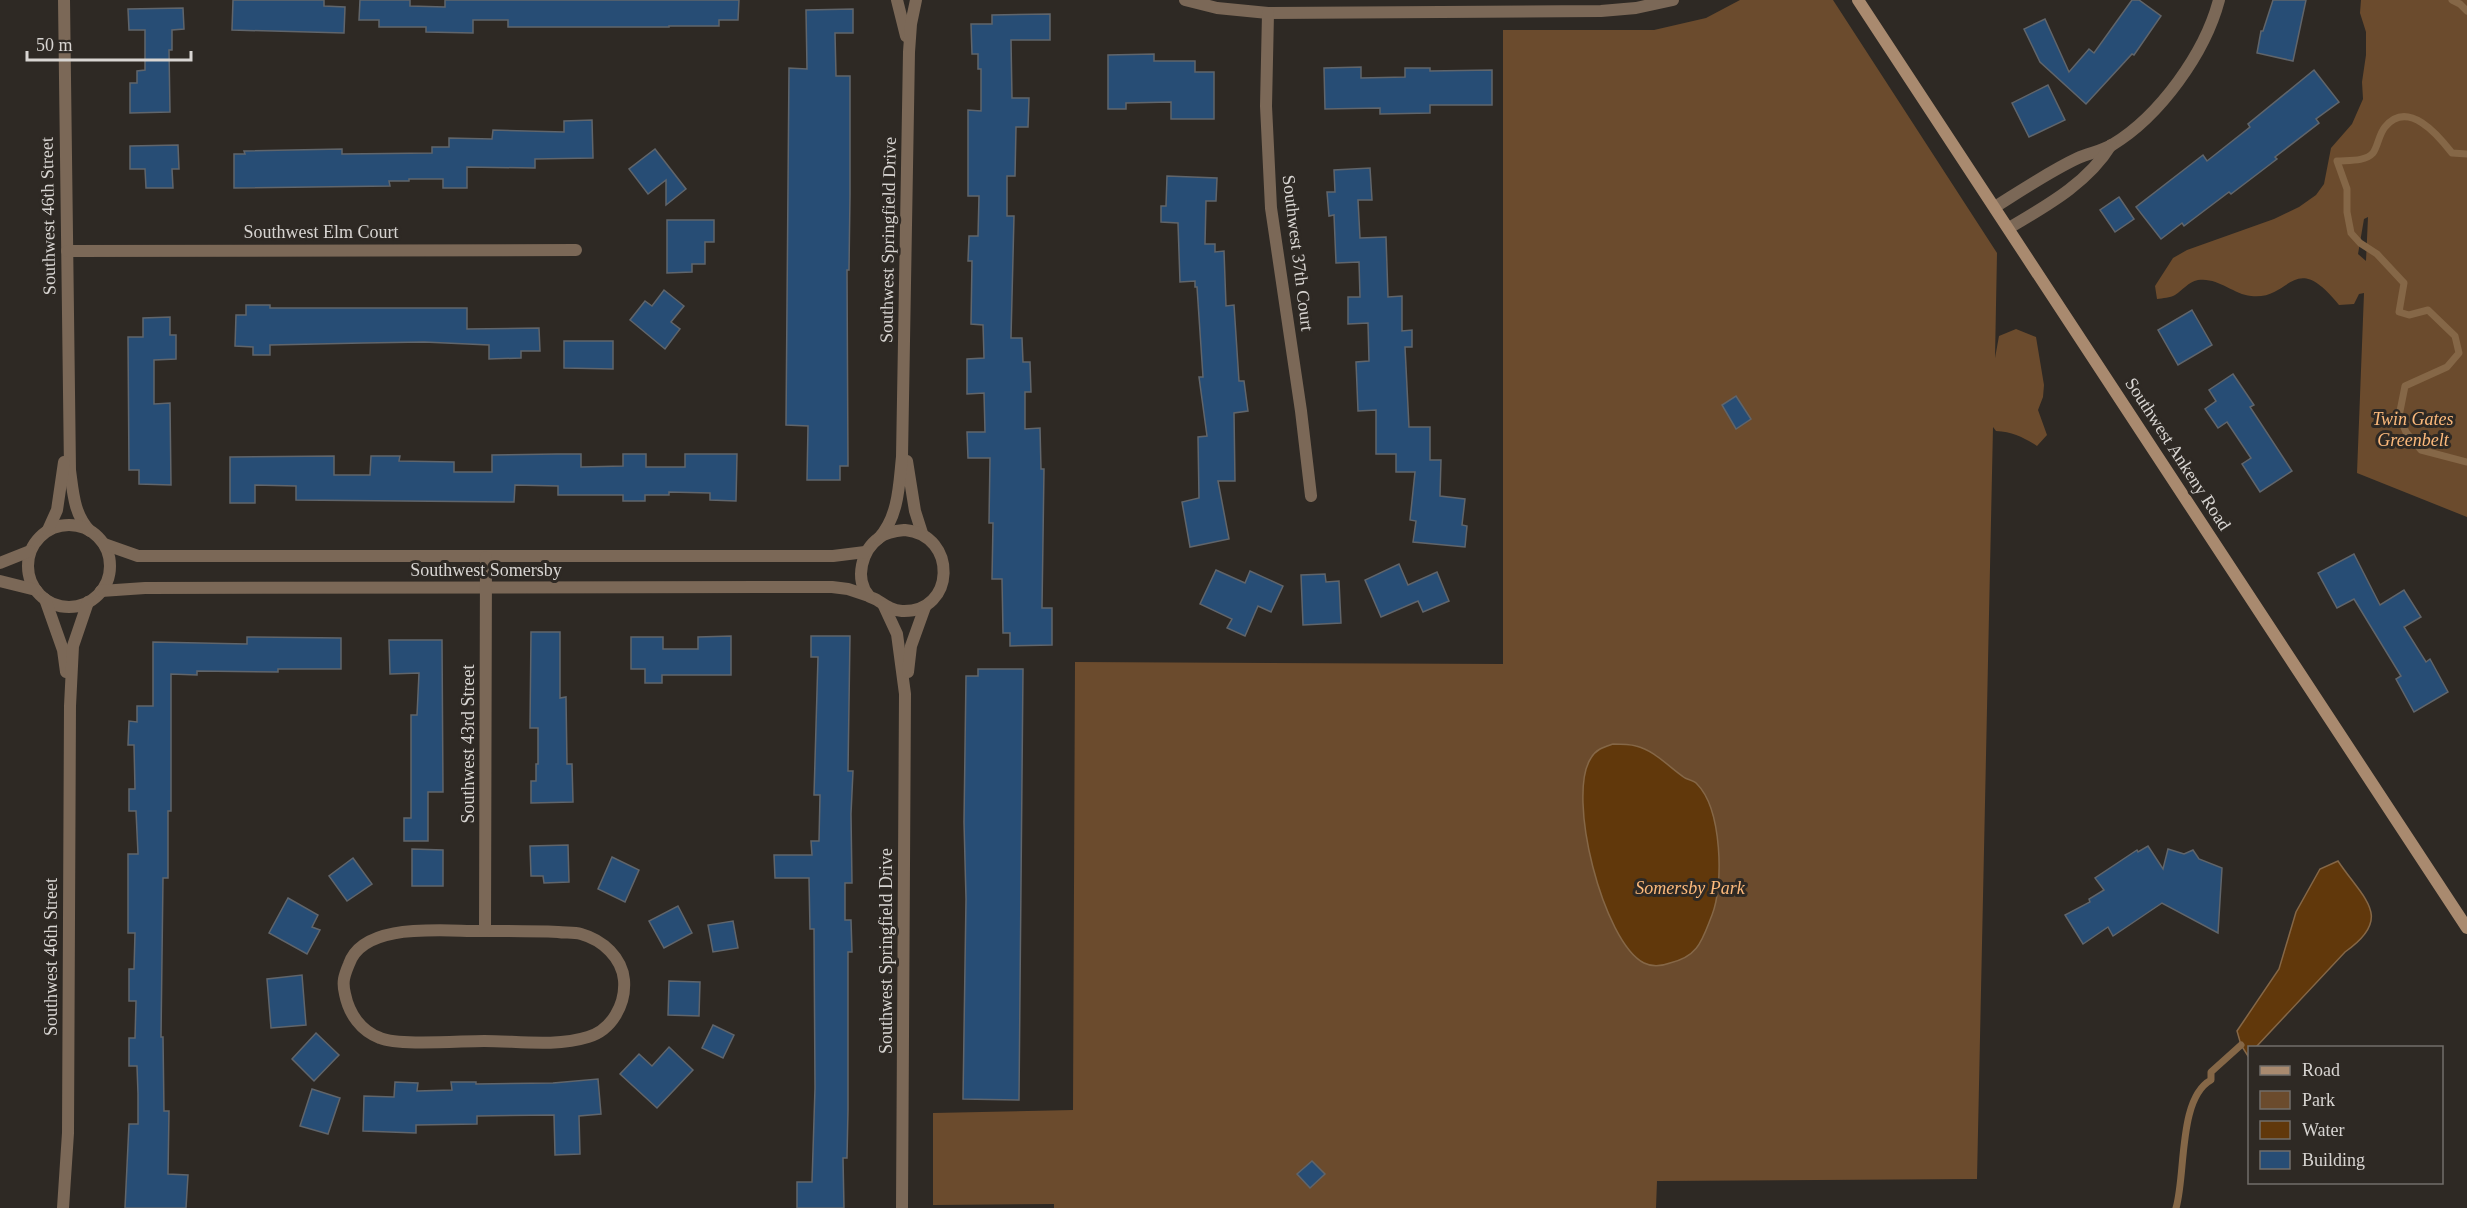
<svg xmlns="http://www.w3.org/2000/svg" width="2467" height="1208" viewBox="0 0 2467 1208" font-family="'Times New Roman',serif">
	<style>
		.green { fill: #6b4b2d; fill-rule: evenodd }
		.water { fill: #61380b; stroke: #856747; stroke-width: 1.5 }
		.lines { fill: none; stroke-linecap: round; stroke-linejoin: round }
		.stream { stroke: #856747; stroke-width: 7 }
		.building { fill: #274d75; stroke: #60656b; stroke-width: 1.5 }
		.street { stroke: #7b6857; stroke-width: 12 }
		.secondary { stroke: #a98a6f; stroke-width: 12 }
		.labels { text-anchor: middle; dominant-baseline: central; stroke-width: 6; stroke-linejoin: round; paint-order: stroke }
		.street-label { font-size: 18px; fill: #d8d5d2; stroke: #2e2924 }
		.park-label { font-size: 18px; font-style: italic; fill: #fdba7c; stroke: #2e2924 }
	</style>
	<rect width="100%" height="100%" fill="#2e2924"/>
	<!-- green -->
	<g class="green">
		<path d="M 1740,0 L 1833,0 L 1997,253 L 1995,358 L 1999,336 L 2016,329 L 2036,337 L 2044,385 L 2043,397 L 2038,410 L 2047,435 L 2037,446 C 2023,437 2013,432 1996,431 L 1993,427 L 1977,1179 L 1657,1181 L 1656,1208 L 1054,1208 L 1054,1204 L 933,1205 L 933,1113 L 1073,1110 L 1075,662 L 1503,664 L 1503,30 L 1654,30 L 1706,18 Z"/>
		<path d="M 2361,0 L 2467,0 L 2467,517 L 2357,473 L 2364,293 L 2359,294 L 2354,304 L 2339,305 C 2293,248 2291,301 2251,296 C 2233,294 2218,277 2198,280 C 2188,282 2183,290 2175,295 C 2170,298 2163,298 2157,299 L 2155,286 L 2173,258 L 2187,250 L 2274,219 L 2299,207 L 2316,195 L 2324,184 L 2331,148 L 2352,124 L 2363,99 L 2362,82 L 2366,55 L 2366,32 L 2360,13 ZM 2368,217 L 2366,261 L 2358,254 L 2364,219 Z"/>
	</g>
	<!-- water -->
	<g class="water">
		<path d="M 1613,744 C 1621,744 1629,744 1636,746 C 1654,750 1670,768 1685,778 C 1689,780 1695,781 1697,784 C 1722,809 1724,885 1712,915 C 1702,940 1699,956 1670,963 C 1662,966 1652,967 1644,963 C 1603,942 1566,795 1591,758 C 1596,749 1604,747 1613,744 Z"/>
		<path d="M 2338,861 C 2363,899 2395,917 2345,952 L 2256,1047 L 2250,1048 L 2248,1056 L 2241,1045 L 2237,1031 L 2279,969 L 2296,912 L 2320,869 Z"/>
	</g>
	<g class="lines">
		<!-- stream -->
		<g class="stream">
			<path d="M 2452,0 L 2460,4 L 2467,11"/>
			<path d="M 2467,154 L 2452,153 C 2438,135 2408,99 2385,127 C 2379,134 2378,146 2373,153 C 2365,162 2348,160 2337,161 L 2347,189 L 2347,212 L 2351,233 L 2360,243 L 2377,254 L 2404,283 L 2399,312 L 2409,315 L 2428,310 L 2455,336 L 2459,353 L 2447,367 L 2405,386 L 2399,416 L 2406,432 L 2421,450 L 2467,462"/>
			<path d="M 2176,1208 C 2186,1174 2178,1098 2211,1080 L 2211,1072 L 2241,1045"/>
		</g>
	</g>
	<!-- building -->
	<g class="building">
		<path d="M 233,0 L 324,0 L 324,6 L 345,7 L 344,33 L 232,30 Z"/>
		<path d="M 360,0 L 410,0 L 410,6 L 445,7 L 445,0 L 739,0 L 738,20 L 719,20 L 719,26 L 669,26 L 669,27 L 508,27 L 508,20 L 473,20 L 473,33 L 426,32 L 426,27 L 379,27 L 379,20 L 359,20 Z"/>
		<path d="M 2132,0 L 2139,0 L 2161,16 L 2134,55 L 2132,54 L 2086,104 L 2040,62 L 2024,29 L 2045,19 L 2069,72 L 2089,49 L 2094,53 Z"/>
		<path d="M 2273,0 L 2306,0 L 2293,61 L 2257,53 L 2261,31 L 2263,31 Z"/>
		<path d="M 183,8 L 184,29 L 172,30 L 172,50 L 169,50 L 170,112 L 130,113 L 130,83 L 137,83 L 137,71 L 145,70 L 145,30 L 129,30 L 128,9 Z"/>
		<path d="M 853,9 L 853,33 L 835,33 L 836,76 L 850,76 L 850,195 L 849,270 L 847,270 L 848,466 L 840,466 L 840,480 L 807,480 L 808,426 L 786,425 L 789,68 L 807,69 L 806,10 Z"/>
		<path d="M 1050,14 L 1050,40 L 1011,40 L 1012,98 L 1029,98 L 1028,127 L 1016,127 L 1015,176 L 1007,176 L 1007,216 L 1014,216 L 1011,338 L 1022,338 L 1023,362 L 1030,362 L 1031,392 L 1025,392 L 1025,429 L 1040,428 L 1041,469 L 1044,469 L 1042,608 L 1052,608 L 1052,645 L 1010,646 L 1010,633 L 1003,633 L 1002,579 L 992,579 L 993,523 L 989,523 L 990,458 L 968,458 L 967,432 L 985,432 L 984,393 L 967,394 L 967,359 L 984,358 L 983,325 L 971,324 L 972,261 L 968,261 L 969,236 L 978,236 L 979,196 L 968,196 L 968,110 L 981,111 L 981,69 L 978,69 L 978,54 L 972,54 L 971,24 L 992,24 L 992,15 Z"/>
		<path d="M 1154,54 L 1154,61 L 1195,61 L 1195,72 L 1214,72 L 1214,119 L 1171,119 L 1171,102 L 1126,103 L 1126,109 L 1108,109 L 1108,55 Z"/>
		<path d="M 1361,67 L 1361,78 L 1405,77 L 1405,68 L 1430,68 L 1430,71 L 1492,70 L 1492,105 L 1430,105 L 1430,113 L 1380,114 L 1380,108 L 1325,109 L 1324,68 Z"/>
		<path d="M 2314,70 L 2339,102 L 2316,119 L 2319,123 L 2275,157 L 2277,159 L 2231,194 L 2229,192 L 2184,226 L 2182,223 L 2161,239 L 2136,207 L 2203,155 L 2207,161 L 2250,127 L 2248,124 Z"/>
		<path d="M 2048,85 L 2065,120 L 2029,137 L 2012,103 Z"/>
		<path d="M 592,120 L 593,158 L 535,159 L 535,168 L 467,167 L 467,188 L 443,188 L 443,179 L 409,179 L 409,181 L 389,181 L 390,186 L 234,188 L 234,154 L 245,154 L 244,151 L 342,149 L 342,154 L 432,153 L 432,147 L 449,147 L 449,138 L 492,139 L 493,130 L 564,132 L 564,121 Z"/>
		<path d="M 178,145 L 179,169 L 172,169 L 173,188 L 146,188 L 145,169 L 130,169 L 130,146 Z"/>
		<path d="M 655,149 L 686,189 L 666,205 L 666,180 L 648,194 L 629,169 Z"/>
		<path d="M 1370,168 L 1372,200 L 1358,200 L 1360,238 L 1386,237 L 1388,297 L 1402,296 L 1402,331 L 1412,330 L 1412,347 L 1405,347 L 1409,427 L 1430,427 L 1430,460 L 1441,460 L 1440,496 L 1465,499 L 1462,525 L 1467,526 L 1465,547 L 1413,542 L 1416,521 L 1410,520 L 1415,472 L 1396,472 L 1396,454 L 1376,454 L 1376,410 L 1358,411 L 1356,362 L 1369,361 L 1368,323 L 1348,324 L 1348,297 L 1360,297 L 1359,262 L 1336,263 L 1334,215 L 1329,216 L 1327,192 L 1335,192 L 1334,170 Z"/>
		<path d="M 1167,176 L 1217,178 L 1216,201 L 1206,201 L 1205,244 L 1215,244 L 1215,252 L 1224,251 L 1226,306 L 1234,305 L 1239,381 L 1244,381 L 1248,411 L 1234,413 L 1235,481 L 1218,481 L 1229,539 L 1190,547 L 1182,502 L 1199,498 L 1198,437 L 1207,436 L 1199,377 L 1203,377 L 1197,287 L 1195,287 L 1195,281 L 1180,282 L 1178,223 L 1161,222 L 1161,206 L 1166,206 Z"/>
		<path d="M 2119,197 L 2134,219 L 2115,232 L 2100,210 Z"/>
		<path d="M 667,220 L 714,220 L 714,242 L 705,242 L 705,264 L 692,264 L 692,272 L 667,273 Z"/>
		<path d="M 664,290 L 684,306 L 671,322 L 680,329 L 665,349 L 630,320 L 645,301 L 652,306 Z"/>
		<path d="M 246,305 L 270,305 L 270,308 L 467,308 L 467,329 L 539,328 L 540,351 L 521,351 L 521,358 L 489,359 L 489,345 L 424,342 L 363,343 L 270,345 L 270,355 L 253,355 L 253,347 L 235,346 L 236,315 L 246,315 Z"/>
		<path d="M 2192,310 L 2212,345 L 2178,365 L 2158,330 Z"/>
		<path d="M 170,317 L 170,335 L 176,335 L 176,359 L 154,360 L 154,404 L 170,403 L 171,485 L 139,484 L 139,470 L 129,470 L 128,337 L 143,337 L 143,318 Z"/>
		<path d="M 564,341 L 613,341 L 613,369 L 564,368 Z"/>
		<path d="M 2233,374 L 2254,405 L 2250,407 L 2292,471 L 2260,492 L 2242,464 L 2251,458 L 2227,422 L 2218,428 L 2205,409 L 2216,401 L 2209,390 Z"/>
		<path d="M 1736,396 L 1751,419 L 1736,429 L 1722,405 Z"/>
		<path d="M 557,454 L 581,454 L 581,467 L 623,466 L 623,454 L 646,454 L 646,467 L 685,467 L 685,454 L 737,454 L 736,501 L 710,500 L 710,493 L 669,492 L 669,495 L 645,495 L 645,501 L 623,501 L 623,495 L 558,495 L 558,486 L 515,485 L 514,502 L 296,500 L 296,486 L 255,485 L 255,503 L 230,503 L 230,457 L 334,456 L 334,475 L 370,475 L 371,456 L 400,456 L 399,461 L 454,462 L 454,472 L 492,472 L 492,455 Z"/>
		<path d="M 2354,554 L 2380,605 L 2404,590 L 2421,617 L 2404,627 L 2426,662 L 2430,659 L 2448,692 L 2414,712 L 2396,679 L 2401,676 L 2354,599 L 2337,608 L 2318,573 Z"/>
		<path d="M 1399,564 L 1408,585 L 1437,572 L 1449,601 L 1423,612 L 1418,601 L 1381,617 L 1365,580 Z"/>
		<path d="M 1216,570 L 1245,583 L 1250,571 L 1283,586 L 1271,612 L 1258,606 L 1245,636 L 1227,628 L 1232,619 L 1200,604 Z"/>
		<path d="M 1325,574 L 1326,582 L 1339,581 L 1341,623 L 1303,625 L 1301,575 Z"/>
		<path d="M 531,632 L 560,632 L 560,698 L 566,697 L 567,764 L 572,764 L 573,802 L 531,803 L 531,781 L 536,781 L 536,764 L 538,764 L 538,728 L 530,728 Z"/>
		<path d="M 731,636 L 731,675 L 662,675 L 662,683 L 645,683 L 645,669 L 631,669 L 631,637 L 663,637 L 663,649 L 698,649 L 698,637 Z"/>
		<path d="M 811,636 L 850,636 L 848,771 L 853,771 L 851,814 L 852,883 L 845,883 L 845,920 L 851,920 L 852,952 L 848,952 L 848,1110 L 847,1158 L 843,1158 L 844,1208 L 797,1208 L 797,1182 L 812,1182 L 815,1088 L 814,929 L 810,929 L 809,878 L 775,878 L 774,855 L 812,855 L 811,841 L 819,841 L 820,795 L 814,795 L 818,657 L 811,657 Z"/>
		<path d="M 247,637 L 341,638 L 341,669 L 278,669 L 278,672 L 197,671 L 197,675 L 171,674 L 171,811 L 168,811 L 168,878 L 163,878 L 161,1037 L 163,1037 L 164,1111 L 169,1111 L 168,1174 L 188,1175 L 186,1208 L 125,1208 L 129,1124 L 138,1124 L 138,1094 L 137,1066 L 129,1066 L 129,1038 L 135,1038 L 136,1001 L 129,1001 L 129,969 L 134,969 L 135,933 L 128,933 L 128,854 L 138,854 L 136,811 L 129,811 L 129,789 L 135,789 L 134,745 L 128,745 L 129,721 L 137,722 L 137,706 L 153,706 L 153,642 L 247,644 Z"/>
		<path d="M 389,640 L 442,640 L 443,792 L 428,792 L 428,841 L 404,841 L 404,818 L 411,818 L 411,715 L 417,715 L 419,673 L 390,674 Z"/>
		<path d="M 978,669 L 1023,669 L 1019,1100 L 963,1099 L 966,899 L 964,822 L 966,676 L 978,676 Z"/>
		<path d="M 568,845 L 569,882 L 544,883 L 543,876 L 531,876 L 530,846 Z"/>
		<path d="M 2148,846 L 2163,869 L 2168,849 L 2184,854 L 2193,850 L 2199,859 L 2222,868 L 2218,933 L 2162,903 L 2113,936 L 2108,927 L 2083,944 L 2065,915 L 2090,902 L 2089,899 L 2104,890 L 2095,878 L 2137,850 L 2138,852 Z"/>
		<path d="M 412,849 L 443,850 L 443,886 L 412,886 Z"/>
		<path d="M 612,857 L 639,870 L 625,902 L 598,889 Z"/>
		<path d="M 353,858 L 372,884 L 347,901 L 329,876 Z"/>
		<path d="M 288,898 L 318,915 L 312,927 L 320,930 L 307,954 L 269,933 Z"/>
		<path d="M 678,906 L 692,933 L 664,948 L 649,921 Z"/>
		<path d="M 733,921 L 738,948 L 713,952 L 708,925 Z"/>
		<path d="M 302,975 L 306,1025 L 271,1028 L 267,979 Z"/>
		<path d="M 669,981 L 700,982 L 699,1016 L 668,1015 Z"/>
		<path d="M 713,1025 L 734,1035 L 723,1058 L 702,1048 Z"/>
		<path d="M 316,1033 L 339,1055 L 314,1081 L 292,1059 Z"/>
		<path d="M 669,1047 L 693,1070 L 657,1108 L 620,1074 L 639,1054 L 652,1066 Z"/>
		<path d="M 598,1079 L 601,1114 L 579,1116 L 580,1154 L 555,1155 L 554,1115 L 477,1116 L 477,1124 L 416,1125 L 416,1133 L 363,1131 L 364,1096 L 394,1097 L 395,1082 L 418,1083 L 417,1091 L 452,1090 L 451,1082 L 476,1082 L 476,1084 L 553,1083 Z"/>
		<path d="M 312,1089 L 340,1098 L 328,1134 L 300,1126 Z"/>
		<path d="M 1312,1161 L 1325,1174 L 1310,1188 L 1297,1174 Z"/>
	</g>
	<g class="lines">
		<!-- street -->
		<g class="street">
			<path d="M 64,0 L 70,470 C 73,492 74,515 90,531"/>
			<path d="M 897,0 L 906,36"/>
			<path d="M 1185,0 L 1217,8 L 1268,13 L 1601,11 L 1636,8 L 1673,0"/>
			<path d="M 1268,13 L 1266,106 L 1271,208 L 1301,411 L 1311,496"/>
			<path d="M 1995,207 C 2022,190 2050,171 2078,158 C 2089,153 2102,151 2112,145 C 2160,116 2205,53 2219,0"/>
			<path d="M 2009,228 C 2046,206 2088,183 2111,145"/>
			<path d="M 67,251 L 576,250"/>
			<path d="M 907,461 L 915,511 L 922,533"/>
			<circle cx="69" cy="566" r="41"/>
			<path d="M 48,530 L 57,510 L 64,462"/>
			<path d="M 905,530 C 958,535 956,613 902,611 C 891,610 885,605 877,600 C 874,598 871,598 869,596 C 854,579 862,550 879,538 C 886,532 896,531 905,530 Z"/>
			<path d="M 879,538 C 899,516 899,484 902,457 L 909,52 L 911,24 L 916,0"/>
			<path d="M 104,544 L 138,556 L 833,556 L 865,552"/>
			<path d="M 0,563 L 30,551"/>
			<path d="M 0,581 L 36,590"/>
			<path d="M 101,591 L 145,588 L 832,587 L 848,589 L 869,596"/>
			<path d="M 45,599 L 63,650 L 66,672"/>
			<path d="M 884,606 L 897,634 L 905,694 L 902,1208"/>
			<path d="M 908,672 L 911,646 L 925,607"/>
			<path d="M 485,931 C 510,931 534,931 558,932 C 565,933 574,932 581,934 C 603,940 622,958 624,980 C 626,1004 612,1030 588,1037 C 556,1047 517,1041 484,1041 C 460,1041 399,1046 380,1038 C 361,1031 349,1014 345,994 C 342,982 344,976 349,964 C 364,920 447,932 485,931 Z"/>
			<path d="M 485,931 L 486,557"/>
			<path d="M 63,1208 L 68,1133 L 70,706 L 73,646 L 88,602"/>
		</g>
		<!-- secondary -->
		<path class="secondary" d="M 1858,0 L 2467,928"/>
	</g>
	<g class="labels">
		<!-- street labels -->
		<g class="street-label">
			<text transform="translate(48 216) rotate(-91)">Southwest 46th Street</text>
			<text x="321" y="232">Southwest Elm Court</text>
			<text transform="translate(888 240) rotate(-89)">Southwest Springfield Drive</text>
			<text transform="translate(1298 253) rotate(83)">Southwest 37th Court</text>
			<text transform="translate(2178 454) rotate(57)">Southwest Ankeny Road</text>
			<text x="486" y="570">Southwest Somersby</text>
			<text transform="translate(468 744) rotate(-90)">Southwest 43rd Street</text>
			<text transform="translate(886 951) rotate(-90)">Southwest Springfield Drive</text>
			<text transform="translate(51 957) rotate(-90)">Southwest 46th Street</text>
		</g>
		<!-- park labels -->
		<g class="park-label">
			<text x="2413" y="419">Twin Gates<tspan x="2413" dy="21">Greenbelt</tspan></text>
			<text x="1690" y="888">Somersby Park</text>
		</g>
	</g>
	<!-- legend -->
	<rect x="2248" y="1046" width="195" height="138" fill="#2e2924" stroke="#726e6a" stroke-width="1.5"/>
	<rect x="2260" y="1066" width="30" height="9" fill="#a98a6f" stroke="#726e6a" stroke-width="1.5"/>
	<text x="2302" y="1076" font-size="18" fill="#d8d5d2">Road</text>
	<rect x="2260" y="1091" width="30" height="18" fill="#6b4b2d" stroke="#726e6a" stroke-width="1.5"/>
	<text x="2302" y="1106" font-size="18" fill="#d8d5d2">Park</text>
	<rect x="2260" y="1121" width="30" height="18" fill="#61380b" stroke="#726e6a" stroke-width="1.5"/>
	<text x="2302" y="1136" font-size="18" fill="#d8d5d2">Water</text>
	<rect x="2260" y="1151" width="30" height="18" fill="#274d75" stroke="#726e6a" stroke-width="1.5"/>
	<text x="2302" y="1166" font-size="18" fill="#d8d5d2">Building</text>
	<!-- scale -->
	<path d="M27 51v9h164v-9" fill="none" stroke="#d8d5d2" stroke-width="3"/>
	<text x="36" y="51" font-size="18" fill="#d8d5d2" stroke="#2e2924" stroke-width="4.5" paint-order="stroke">50 m</text>
</svg>
